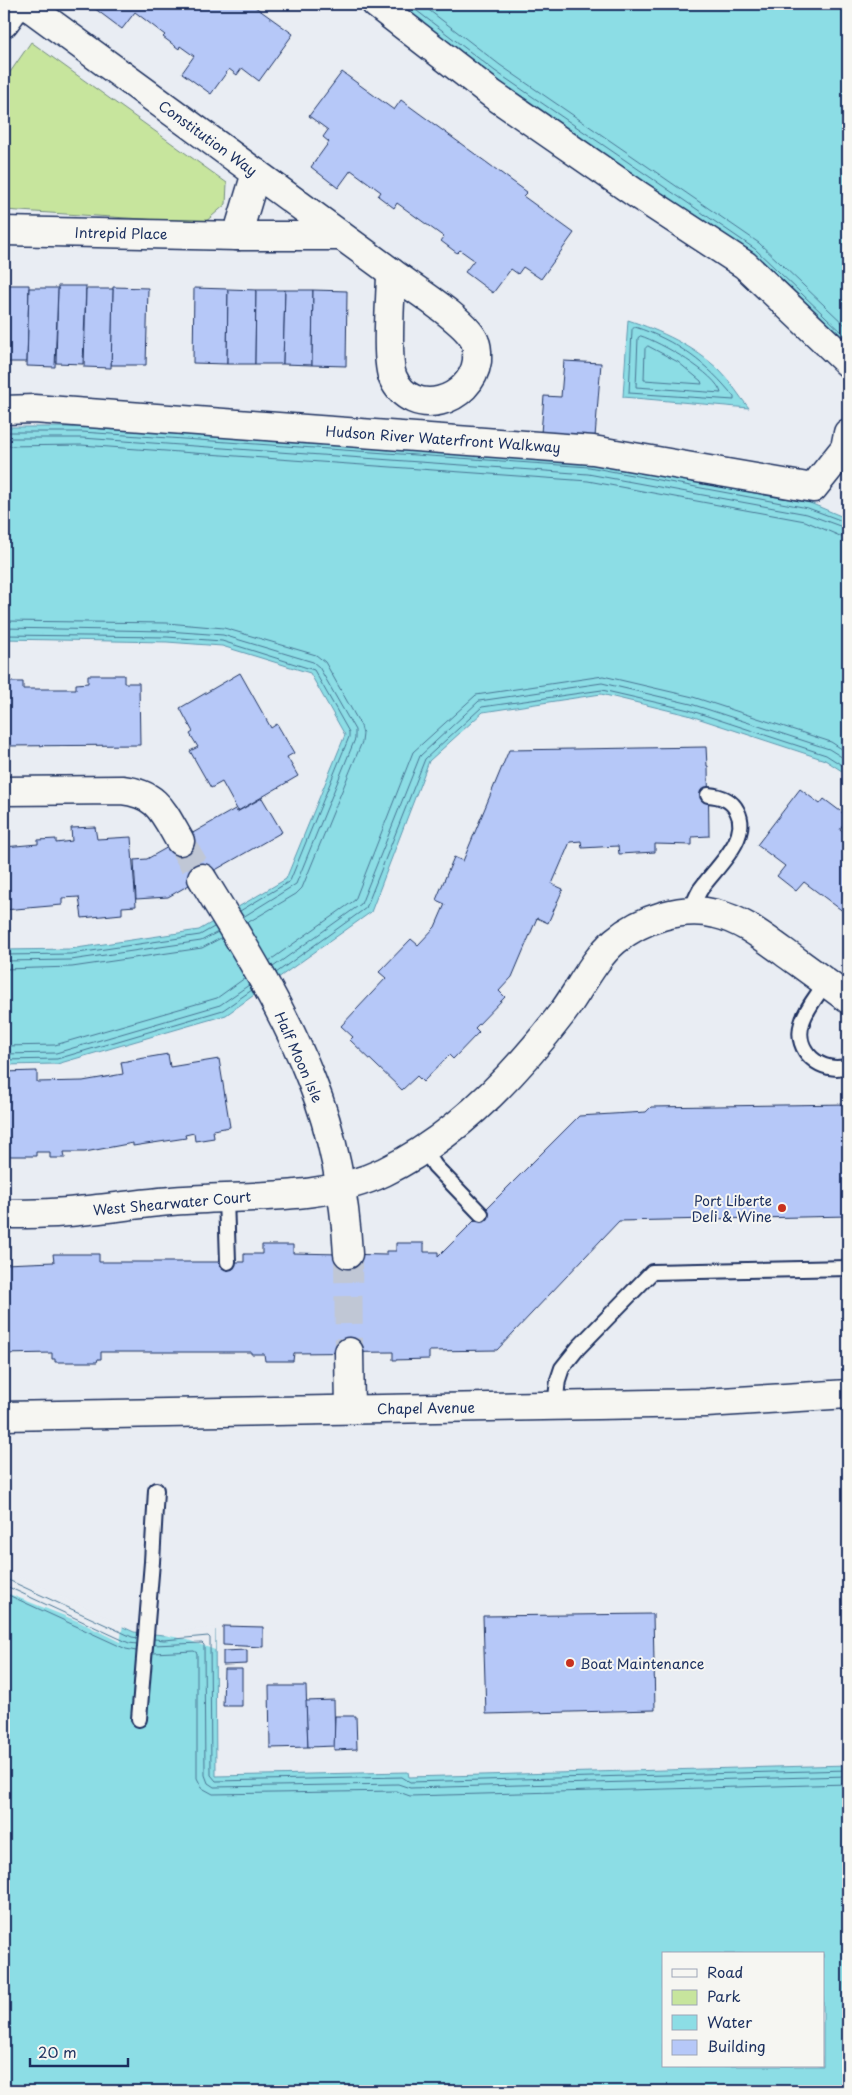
<svg xmlns="http://www.w3.org/2000/svg" width="852" height="2095" viewBox="0 0 852 2095" font-family="'Playpen Sans',sans-serif">
	<style>
		.green { fill: #c7e59d; stroke: #718a7e }
		.water { fill: #8cdde5; stroke: #5f97af; fill-rule: evenodd }
		.pier { fill: #e9edf3 }
		.lines { fill: none; stroke-linecap: round; stroke-linejoin: round }
		.shore { stroke: #487594; stroke-width: 1 }
		.building { fill: #b6c8f8; stroke: #1b2f5e }
		.street-tunnel { stroke: #c0c7d5; stroke-width: 28; stroke-dasharray: 28 14; stroke-linecap: butt }
		.lane-casing { stroke: #1b2f5e; stroke-width: 18 }
		.street-casing { stroke: #1b2f5e; stroke-width: 31 }
		.lane { stroke: #f6f6f2; stroke-width: 14 }
		.street { stroke: #f6f6f2; stroke-width: 28 }
		.poi-dot { fill: #c8321e; stroke: #f6f6f2; stroke-width: 2 }
		.labels { text-anchor: middle; dominant-baseline: central; stroke-width: 4; stroke-linejoin: round; paint-order: stroke }
		.street-label { font-size: 14px; fill: #1b2f5e; stroke: #f6f6f2 }
		.poi-label { font-size: 14px; fill: #1b2f5e; stroke: #f6f6f2; text-anchor: end }
	</style>
	<rect width="100%" height="100%" fill="#e9edf3"/>
	<filter id="ink" filterUnits="userSpaceOnUse"><feTurbulence type="fractalNoise" baseFrequency=".02" numOctaves="2"/><feDisplacementMap in="SourceGraphic" scale="10" xChannelSelector="R" yChannelSelector="G"/><feConvolveMatrix kernelMatrix="1 2 1 2 8 2 1 2 1" color-interpolation-filters="sRGB"/></filter>
	<g filter="url(#ink)">
		<!-- green -->
		<path class="green" d="M 31,42 L 227,183 L 226,204 L 204,223 L 4,210 L 4,81 Z"/>
		<!-- water -->
		<g class="water">
			<path d="M 390,4 L 848,4 L 848,354 Z"/>
			<path d="M 628,320 C 661,331 694,346 720,371 C 731,382 739,396 749,408 L 623,397 Z"/>
			<path d="M 4,427 L 82,427 L 590,463 L 810,503 L 848,519 L 848,775 L 825,760 L 688,715 L 601,694 L 483,712 L 429,761 L 371,912 L 226,1015 L 57,1064 L 4,1065 L 4,950 L 70,949 L 199,930 L 286,879 L 345,735 L 310,673 L 222,646 L 167,642 L 4,639 Z"/>
			<path d="M 4,1573 L 134,1632 L 164,1635 L 215,1630 L 216,1776 L 408,1772 L 409,1777 L 848,1765 L 848,2091 L 4,2091 ZM 663,1954 L 823,1954 L 823,2066 L 663,2066 Z"/>
		</g>
		<!-- pier -->
		<g class="pier">
			<path d="M 4,1570 L 123,1625 L 120,1642 L 80,1622 L 4,1592 Z"/>
			<path d="M 215,1628 L 215,1650 L 185,1639 L 164,1635 L 164,1633 Z"/>
		</g>
		<g class="lines">
			<!-- shore -->
			<g class="shore">
				<path d="M 408,4 L 495,71 L 755,249 L 848,338"/>
				<path d="M 421,4 L 500,65 L 759,243 L 848,328"/>
				<path d="M 635,327 C 676,340 708,364 734,397 L 734,400 L 629,393 L 632,330 Z"/>
				<path d="M 641,336 C 660,342 717,374 721,393 L 636,387 L 638,338 Z"/>
				<path d="M 648,346 L 678,362 L 701,381 L 702,384 L 644,380 L 645,349 Z"/>
				<path d="M 4,432 L 82,432 L 589,467 L 808,508 L 848,523"/>
				<path d="M 4,438 L 82,438 L 588,474 L 807,514 L 848,529"/>
				<path d="M 4,446 L 81,445 L 588,481 L 805,521 L 840,536 L 848,537"/>
				<path d="M 4,621 L 167,623 L 224,628 L 316,655 L 325,662 L 361,726 L 363,734 L 362,742 L 302,888 L 296,894 L 247,923"/>
				<path d="M 4,628 L 167,631 L 223,635 L 313,662 L 319,667 L 355,730 L 355,739 L 296,884 L 243,917"/>
				<path d="M 4,635 L 167,637 L 222,641 L 314,670 L 349,732 L 349,737 L 290,881 L 240,911"/>
				<path d="M 4,955 L 71,954 L 200,935 L 214,927"/>
				<path d="M 4,961 L 71,960 L 201,941 L 218,932"/>
				<path d="M 269,961 L 355,900 L 413,752 L 476,695 L 603,676 L 693,697 L 831,742 L 848,753"/>
				<path d="M 273,967 L 361,904 L 420,756 L 479,701 L 602,683 L 691,704 L 829,749 L 848,761"/>
				<path d="M 4,969 L 72,967 L 202,948 L 221,938"/>
				<path d="M 276,973 L 366,908 L 425,759 L 482,707 L 602,690 L 689,710 L 826,755 L 848,769"/>
				<path d="M 4,1046 L 55,1045 L 217,998 L 245,978"/>
				<path d="M 4,1054 L 56,1053 L 220,1005 L 249,985"/>
				<path d="M 4,1060 L 57,1059 L 223,1010 L 252,990"/>
				<path d="M 4,1578 L 132,1637 L 138,1638"/>
				<path d="M 4,1585 L 129,1643 L 137,1644"/>
				<path d="M 4,1593 L 126,1649 L 136,1651"/>
				<path d="M 154,1639 L 164,1640 L 208,1636 L 210,1638 L 211,1775 L 216,1781 L 402,1777 L 410,1782 L 848,1770"/>
				<path d="M 153,1645 L 202,1643 L 204,1645 L 205,1775 L 208,1783 L 214,1787 L 398,1784 L 410,1788 L 848,1776"/>
				<path d="M 153,1653 L 194,1651 L 197,1653 L 197,1778 L 202,1788 L 213,1794 L 396,1791 L 410,1796 L 848,1784"/>
			</g>
		</g>
		<!-- building -->
		<g class="building">
			<path d="M 98,4 L 251,4 L 293,34 L 259,81 L 242,68 L 237,75 L 229,69 L 211,94 L 182,73 L 194,56 L 180,46 L 179,49 L 163,37 L 165,35 L 135,12 L 122,29 L 94,8 Z"/>
			<path d="M 342,72 L 394,110 L 401,100 L 527,192 L 523,196 L 574,233 L 541,279 L 523,267 L 518,274 L 511,269 L 493,293 L 465,272 L 474,260 L 460,250 L 457,253 L 441,241 L 444,237 L 397,203 L 394,208 L 378,196 L 381,192 L 351,170 L 338,188 L 311,167 L 329,142 L 323,137 L 328,130 L 309,116 Z"/>
			<path d="M 4,285 L 29,285 L 27,362 L 4,362 Z"/>
			<path d="M 58,286 L 86,286 L 83,364 L 56,363 Z"/>
			<path d="M 113,287 L 148,288 L 146,365 L 111,365 Z"/>
			<path d="M 29,288 L 58,288 L 55,367 L 27,366 Z"/>
			<path d="M 194,288 L 228,289 L 227,364 L 193,363 Z"/>
			<path d="M 86,289 L 113,289 L 111,368 L 84,367 Z"/>
			<path d="M 228,289 L 256,290 L 255,364 L 227,364 Z"/>
			<path d="M 256,290 L 285,290 L 283,364 L 255,364 Z"/>
			<path d="M 285,290 L 313,290 L 312,365 L 283,364 Z"/>
			<path d="M 313,290 L 347,291 L 346,366 L 312,365 Z"/>
			<path d="M 564,361 L 601,363 L 595,437 L 541,433 L 544,396 L 561,397 Z"/>
			<path d="M 240,673 L 271,728 L 277,724 L 294,753 L 287,757 L 298,776 L 238,811 L 222,782 L 211,788 L 190,751 L 198,747 L 190,734 L 193,732 L 180,708 Z"/>
			<path d="M 88,675 L 124,675 L 124,683 L 139,683 L 140,745 L 4,746 L 4,682 L 23,682 L 23,689 L 76,689 L 76,684 L 88,683 Z"/>
			<path d="M 706,747 L 707,766 L 708,766 L 709,836 L 692,837 L 692,845 L 655,844 L 655,852 L 619,854 L 618,846 L 582,848 L 581,841 L 570,842 L 552,884 L 563,889 L 548,923 L 537,918 L 512,977 L 499,991 L 505,997 L 475,1028 L 479,1032 L 453,1059 L 449,1055 L 423,1082 L 417,1076 L 402,1090 L 350,1040 L 353,1037 L 341,1026 L 386,978 L 379,972 L 411,939 L 418,945 L 435,927 L 445,904 L 436,900 L 454,857 L 463,861 L 509,750 Z"/>
			<path d="M 800,789 L 820,804 L 824,799 L 848,817 L 840,830 L 848,837 L 848,915 L 804,882 L 796,891 L 777,876 L 785,866 L 757,845 Z"/>
			<path d="M 262,798 L 282,832 L 168,897 L 136,899 L 134,860 L 147,859 L 235,809 L 237,812 Z"/>
			<path d="M 95,827 L 97,839 L 131,837 L 136,906 L 122,907 L 122,914 L 82,918 L 79,897 L 62,898 L 62,905 L 4,910 L 4,847 L 38,844 L 38,840 L 56,839 L 56,843 L 72,841 L 71,828 Z"/>
			<path d="M 168,1054 L 170,1067 L 219,1059 L 230,1127 L 213,1130 L 214,1138 L 195,1141 L 194,1133 L 185,1135 L 186,1138 L 133,1146 L 133,1143 L 85,1152 L 64,1152 L 65,1158 L 50,1158 L 50,1152 L 36,1152 L 36,1156 L 4,1156 L 4,1072 L 37,1071 L 37,1082 L 83,1081 L 123,1074 L 121,1062 Z"/>
			<path d="M 848,1104 L 848,1216 L 619,1221 L 497,1350 L 429,1351 L 429,1359 L 393,1360 L 393,1352 L 294,1353 L 293,1361 L 265,1361 L 264,1354 L 251,1354 L 251,1352 L 101,1352 L 101,1359 L 98,1359 L 97,1362 L 55,1362 L 55,1359 L 52,1359 L 52,1353 L 4,1354 L 4,1264 L 54,1262 L 53,1254 L 99,1254 L 99,1262 L 244,1262 L 244,1254 L 262,1254 L 262,1245 L 293,1245 L 293,1253 L 386,1255 L 386,1251 L 396,1251 L 396,1243 L 424,1243 L 424,1252 L 438,1252 L 438,1257 L 579,1116 L 646,1112 L 651,1107 Z"/>
			<path d="M 653,1614 L 655,1710 L 486,1714 L 483,1616 Z"/>
			<path d="M 223,1626 L 263,1627 L 263,1647 L 223,1645 Z"/>
			<path d="M 247,1650 L 247,1664 L 223,1665 L 223,1651 Z"/>
			<path d="M 224,1669 L 242,1669 L 242,1706 L 223,1706 Z"/>
			<path d="M 269,1686 L 306,1686 L 308,1747 L 270,1748 Z"/>
			<path d="M 334,1700 L 335,1746 L 308,1747 L 306,1701 Z"/>
			<path d="M 335,1716 L 356,1716 L 357,1749 L 334,1750 Z"/>
		</g>
		<g class="lines">
			<!-- street-tunnel -->
			<g class="street-tunnel">
				<path d="M 180,841 L 202,878"/>
				<path d="M 348,1254 L 349,1352"/>
			</g>
			<defs>
				<g id="lane">
					<path d="M 691,912 C 693,905 696,897 700,890 C 714,869 752,838 737,811 C 731,799 720,796 708,795"/>
					<path d="M 826,982 C 818,995 806,1008 802,1023 C 793,1051 822,1075 848,1066"/>
					<path d="M 424,1149 L 435,1166 L 481,1214"/>
					<path d="M 226,1197 L 228,1262"/>
					<path d="M 555,1406 L 558,1380 L 562,1368 L 578,1348 L 652,1272 L 848,1268"/>
					<path d="M 139,1719 L 152,1562 L 156,1490"/>
				</g>
				<g id="street">
					<path d="M 25,4 L 391,272"/>
					<path d="M 376,4 L 492,94 L 638,195 L 745,265 L 848,363"/>
					<path d="M 4,23 L 18,4"/>
					<path d="M 4,231 L 237,236 L 341,236"/>
					<path d="M 237,236 L 256,173"/>
					<path d="M 391,272 C 411,287 467,321 475,342 C 478,348 477,355 477,361 C 471,402 412,420 393,378 C 385,360 391,295 391,272 Z"/>
					<path d="M 4,410 L 34,409 L 593,450 L 813,488 L 845,448 L 848,433"/>
					<path d="M 4,791 L 122,790 C 158,794 163,812 180,841"/>
					<path d="M 202,878 C 241,941 284,1010 311,1079 C 333,1133 345,1196 348,1254"/>
					<path d="M 4,1214 C 28,1214 53,1214 78,1211 C 114,1208 149,1202 185,1200 C 251,1195 323,1201 384,1172 C 454,1138 516,1074 563,1012 C 580,989 593,960 615,941 C 641,919 683,905 716,914 C 742,920 763,937 784,952 C 806,968 827,983 848,999"/>
					<path d="M 349,1352 L 350,1409"/>
					<path d="M 4,1416 L 706,1403 L 848,1394"/>
				</g>
			</defs>
			<!-- lane casing -->
			<use href="#lane" class="lane-casing"/>
			<!-- street casing -->
			<use href="#street" class="street-casing"/>
			<!-- lane -->
			<use href="#lane" class="lane"/>
			<!-- street -->
			<use href="#street" class="street"/>
		</g>
	</g>
	<!-- markers -->
	<g class="poi-dot">
		<circle cx="782" cy="1208" r="5"/>
		<circle cx="570" cy="1663" r="5"/>
	</g>
	<g class="labels">
		<!-- street labels -->
		<g class="street-label">
			<text transform="translate(208 138) rotate(36)">Constitution Way</text>
			<text transform="translate(121 233) rotate(1)">Intrepid Place</text>
			<text transform="translate(443 439) rotate(4)">Hudson River Waterfront Walkway</text>
			<text transform="translate(299 1057) rotate(66)">Half Moon Isle</text>
			<text transform="translate(172 1203) rotate(-5)">West Shearwater Court</text>
			<text transform="translate(426 1408) rotate(-1)">Chapel Avenue</text>
		</g>
		<!-- poi labels -->
		<g class="poi-label">
			<text x="772" y="1200">Port Liberte<tspan x="772" dy="16">Deli &amp; Wine</tspan></text>
			<text x="580" y="1663" text-anchor="start">Boat Maintenance</text>
		</g>
	</g>
	<!-- margin -->
	<rect width="852" height="2095" fill="none" stroke="#f6f6f2" stroke-width="20"/>
	<rect x="10" y="10" width="832" height="2075" fill="none" stroke="#1b2f5e" stroke-width="2" filter="url(#ink)"/>
	<!-- legend -->
	<rect x="662" y="1952" width="162" height="115" fill="#f6f6f2" stroke="#9ea6b7"/>
	<rect x="672" y="1969" width="25" height="8" fill="#f6f6f2" stroke="#9ea6b7"/>
	<text x="707" y="1978" font-size="15" fill="#1b2f5e">Road</text>
	<rect x="672" y="1990" width="25" height="15" fill="#c7e59d" stroke="#9ea6b7"/>
	<text x="707" y="2002" font-size="15" fill="#1b2f5e">Park</text>
	<rect x="672" y="2015" width="25" height="15" fill="#8cdde5" stroke="#9ea6b7"/>
	<text x="707" y="2028" font-size="15" fill="#1b2f5e">Water</text>
	<rect x="672" y="2040" width="25" height="15" fill="#b6c8f8" stroke="#9ea6b7"/>
	<text x="707" y="2052" font-size="15" fill="#1b2f5e">Building</text>
	<!-- scale -->
	<path d="M30 2058v8h98v-8" fill="none" stroke="#1b2f5e" stroke-width="2.5"/>
	<text x="38" y="2058" font-size="15" fill="#1b2f5e" stroke="#f6f6f2" stroke-width="4" paint-order="stroke">20 m</text>
</svg>
